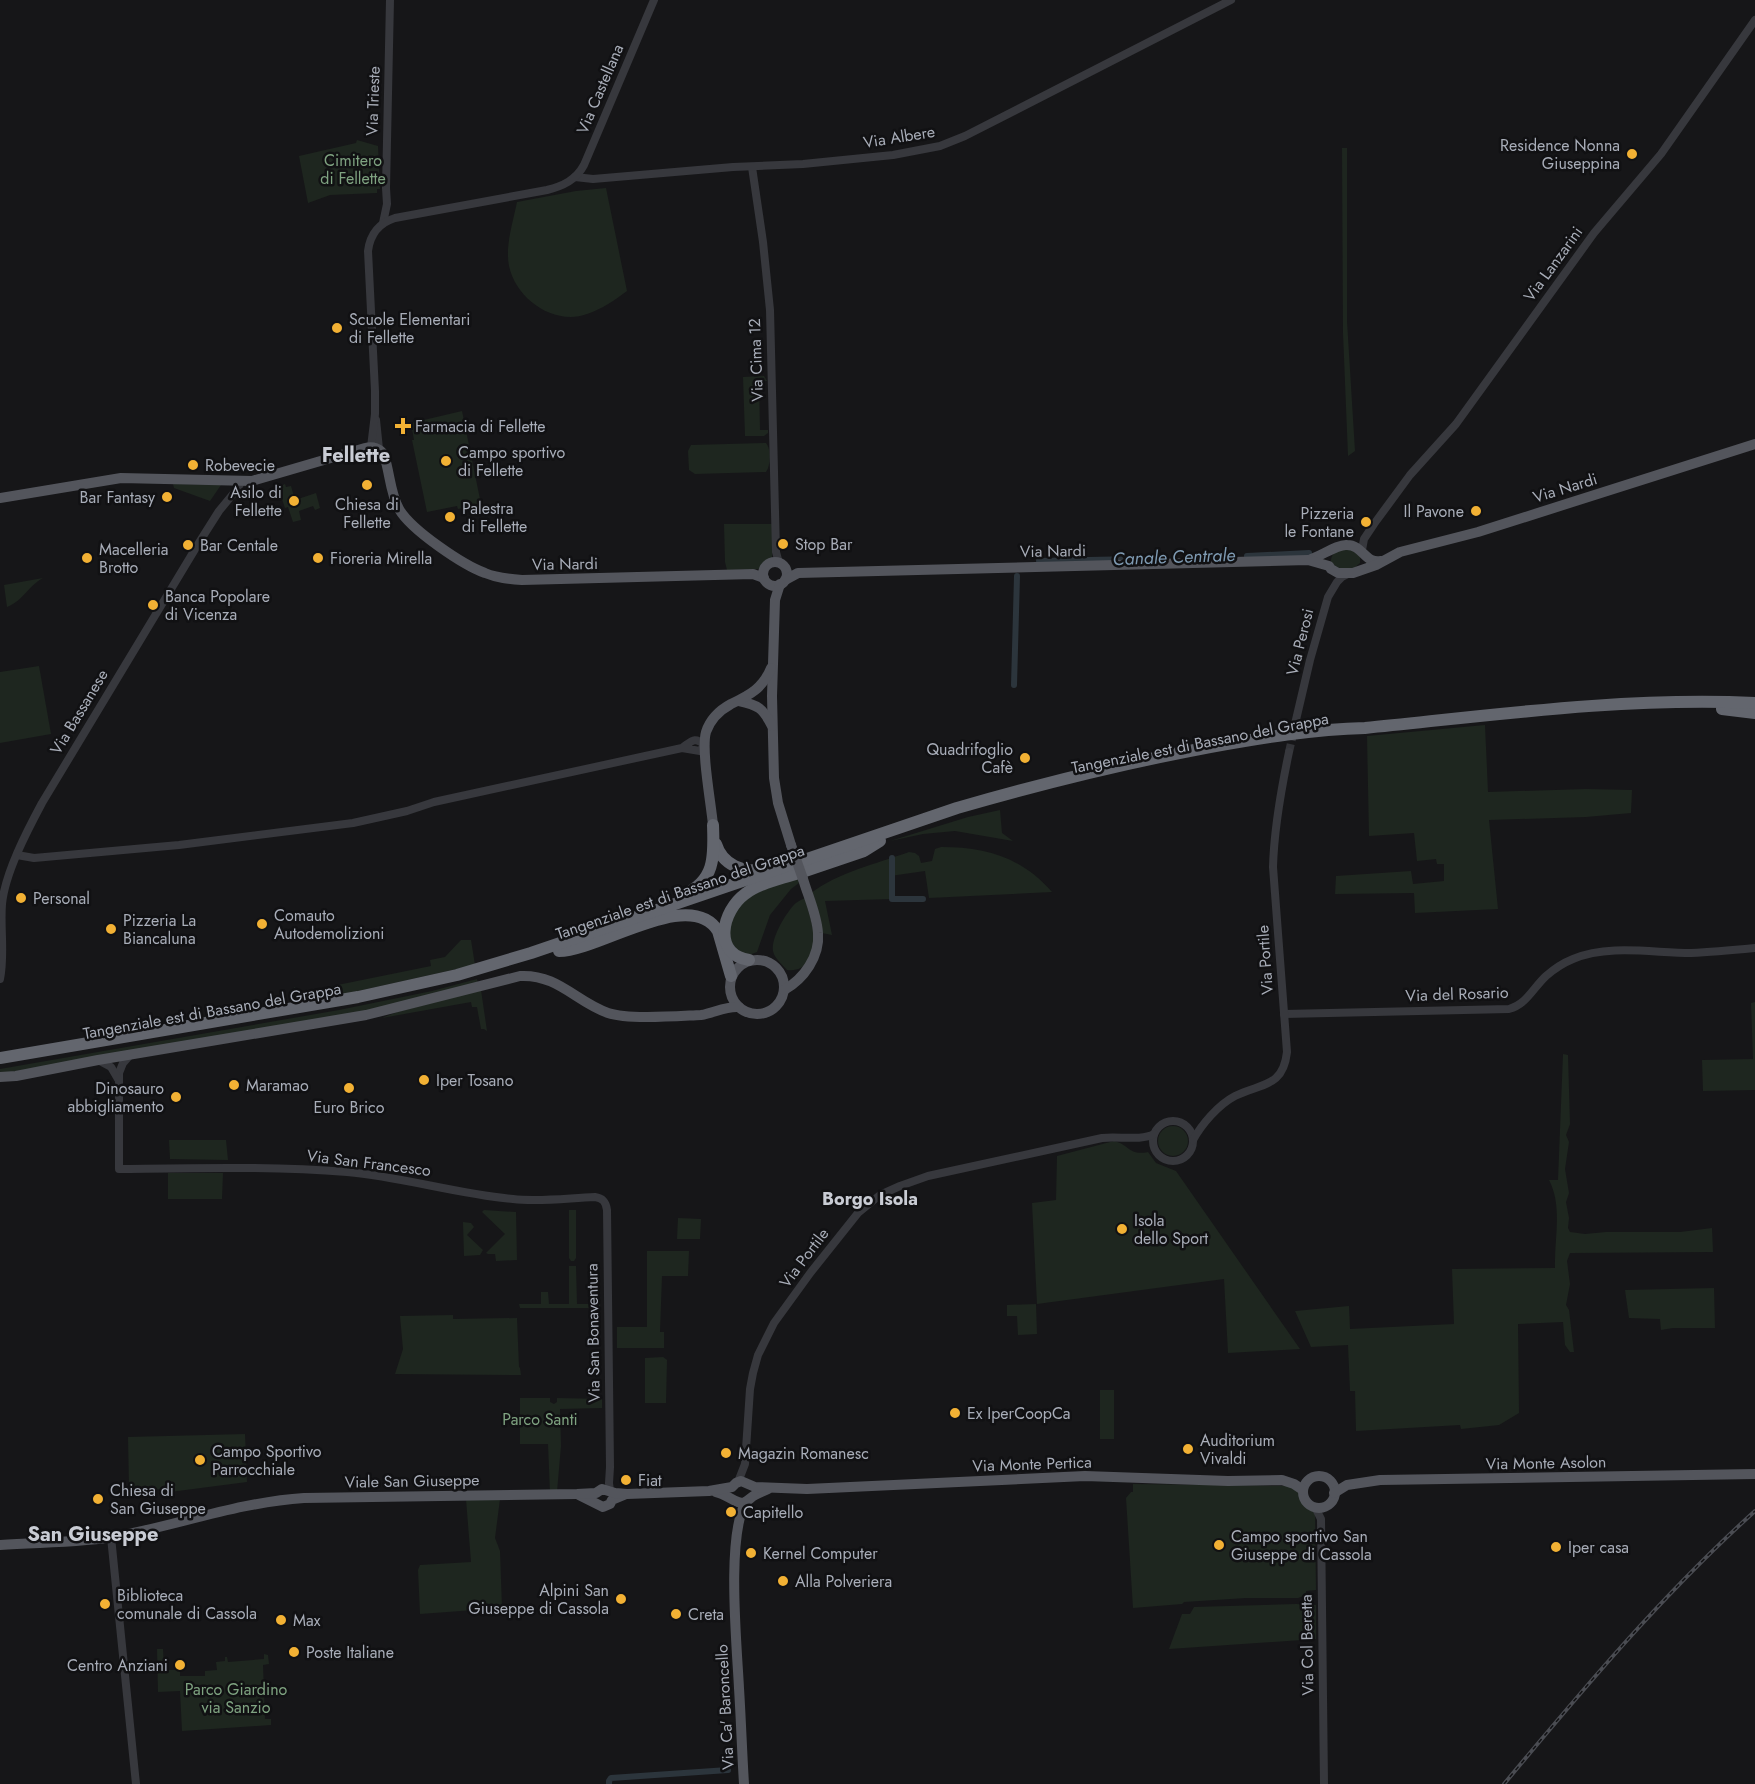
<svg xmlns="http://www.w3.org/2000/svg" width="1755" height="1784" viewBox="0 0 1755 1784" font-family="Jost,sans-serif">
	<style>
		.green { fill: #1e261f }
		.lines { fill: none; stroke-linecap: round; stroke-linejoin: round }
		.canal { stroke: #2c353c; stroke-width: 6 }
		.minor-tunnel { stroke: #333438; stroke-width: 8; stroke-dasharray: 8 4; stroke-linecap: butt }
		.minor { stroke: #37383d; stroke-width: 8 }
		.major { stroke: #53555c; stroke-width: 10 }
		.highway { stroke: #63666e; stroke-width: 12 }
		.rail-casing { stroke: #4a4c52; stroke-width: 4 }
		.rail { stroke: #111113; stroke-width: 1.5; stroke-dasharray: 4.5; stroke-linecap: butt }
		.major-bridge { stroke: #53555c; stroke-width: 10 }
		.poi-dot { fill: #f2b134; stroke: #111113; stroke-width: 2 }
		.labels { text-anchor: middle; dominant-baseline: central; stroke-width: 5; stroke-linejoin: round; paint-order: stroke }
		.street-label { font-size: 16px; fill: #a8adb8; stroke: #111113 }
		.poi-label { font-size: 16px; fill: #a8adb8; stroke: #111113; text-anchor: start }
		.park-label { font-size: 16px; fill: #7fa381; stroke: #111113 }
		.water-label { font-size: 18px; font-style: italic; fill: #7f9bb3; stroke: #111113 }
		.neighbourhood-label { font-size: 18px; font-weight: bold; fill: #c9ccd4; stroke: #111113 }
		.quarter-label { font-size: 20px; font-weight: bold; fill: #c9ccd4; stroke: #111113 }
	</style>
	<rect width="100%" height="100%" fill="#161618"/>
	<!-- green -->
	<g class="green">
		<path d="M 357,140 L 378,146 L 380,189 L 377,189 L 377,193 L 330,195 L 308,203 L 299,156 L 356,143 Z"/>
		<path d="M 1342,148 L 1347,148 L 1347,321 L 1355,451 L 1348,456 L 1343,333 Z"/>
		<path d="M 606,188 L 627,291 C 615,300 602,309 587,314 C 554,326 516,299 509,266 C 505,246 513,222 517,202 L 576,191 Z"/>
		<path d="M 764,376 L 767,381 L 759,382 L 760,430 L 768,430 L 768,433 L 764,436 L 745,436 L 743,377 Z"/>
		<path d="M 462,411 L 481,504 L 458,509 L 457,506 L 427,512 L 412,440 L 414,440 L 411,423 Z"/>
		<path d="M 766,443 C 771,449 771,465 766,472 L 695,474 L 689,470 L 688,451 L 691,445 Z"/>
		<path d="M 173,484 L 221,485 L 210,501 L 174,488 Z"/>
		<path d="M 285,484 L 286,487 L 291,486 L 295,500 L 316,493 L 320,508 L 315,510 L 313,506 L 299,511 L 301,520 L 293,522 L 288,507 L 285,508 L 279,490 L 282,489 L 281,486 Z"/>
		<path d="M 724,524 L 772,524 L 772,558 L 760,569 L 727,570 L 725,562 Z"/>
		<path d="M 1347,548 L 1360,555 L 1360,563 L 1352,570 L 1339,570 L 1331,562 C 1331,551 1339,551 1347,548 Z"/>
		<path d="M 43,578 C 28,586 23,601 7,607 L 4,585 Z"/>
		<path d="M 39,666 L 51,734 L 0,743 L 0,672 Z"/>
		<path d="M 1485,725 L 1488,792 L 1586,789 L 1632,790 L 1631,813 L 1586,817 L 1489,820 L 1498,909 L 1415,913 L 1414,893 L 1335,894 L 1336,876 L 1411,871 L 1413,884 L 1444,881 L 1444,864 L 1437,864 L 1436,859 L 1417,861 L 1414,833 L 1369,836 L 1367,736 Z"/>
		<path d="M 1000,810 L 1002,833 L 1013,841 L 955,831 L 923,834 L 890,841 L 968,817 Z"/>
		<path d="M 941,847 C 986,847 1021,857 1052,892 L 929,898 L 925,871 L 890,876 L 892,899 L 825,901 L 832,935 L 822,933 L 810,894 C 838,872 876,864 909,852 L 915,853 L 919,856 L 921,863 L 932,861 L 935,849 Z"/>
		<path d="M 797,876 L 799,883 L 791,889 L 770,915 L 757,952 L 744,957 L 725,936 L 742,899 Z"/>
		<path d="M 805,898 L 817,943 C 808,958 807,972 787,970 C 783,965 774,958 773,951 C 771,938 785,915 793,906 C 796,902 801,900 805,898 Z"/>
		<path d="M 461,940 L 471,940 L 475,965 L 295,1005 L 294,987 L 303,992 L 431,966 L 430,960 L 445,957 Z"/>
		<path d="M 477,979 L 478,984 L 399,1005 L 0,1074 L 0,1069 L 339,1010 L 432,991 Z"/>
		<path d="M 481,990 L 487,1031 L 484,1029 L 481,1029 L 477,1007 L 472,1007 L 471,1002 L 382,1018 L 397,1012 Z"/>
		<path d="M 1755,1002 L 1755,1090 L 1703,1091 L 1702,1060 L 1753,1059 L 1751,1003 Z"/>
		<path d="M 1563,1054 L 1568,1055 L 1570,1124 L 1566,1135 L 1569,1142 L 1565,1169 L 1569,1193 L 1566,1202 L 1569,1218 L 1568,1228 L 1570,1232 L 1585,1234 L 1606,1232 L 1680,1232 L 1712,1228 L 1713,1252 L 1570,1253 L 1567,1261 L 1570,1284 L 1566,1305 L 1569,1310 L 1574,1352 L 1570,1352 L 1565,1345 L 1563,1322 L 1518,1324 L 1519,1413 L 1499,1425 L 1461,1429 L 1460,1425 L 1356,1431 L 1355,1391 L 1350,1391 L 1348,1345 L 1311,1347 L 1295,1311 L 1349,1306 L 1350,1329 L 1454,1324 L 1452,1269 L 1555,1268 C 1554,1239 1563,1207 1549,1180 L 1558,1180 Z"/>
		<circle cx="1173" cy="1141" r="15"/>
		<path d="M 169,1140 L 226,1140 L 228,1160 L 170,1159 Z"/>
		<path d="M 1114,1141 C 1130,1145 1129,1156 1148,1152 L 1156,1163 L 1176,1171 L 1300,1349 L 1228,1353 L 1224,1279 L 1037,1304 L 1032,1203 L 1056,1200 L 1057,1156 Z"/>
		<path d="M 168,1173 L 223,1173 L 222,1199 L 168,1199 Z"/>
		<path d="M 484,1210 L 516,1212 L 517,1260 L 496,1261 L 495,1254 L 488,1254 L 486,1253 L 505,1234 L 482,1212 Z"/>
		<path d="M 569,1210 L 576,1210 L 576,1258 L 574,1261 L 571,1261 L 569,1258 Z"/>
		<path d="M 678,1218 L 701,1219 L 700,1239 L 677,1239 Z"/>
		<path d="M 463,1222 L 471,1223 L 474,1227 L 467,1235 L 483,1250 L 480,1255 L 464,1256 Z"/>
		<path d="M 647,1251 L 689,1251 L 688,1276 L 662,1276 L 660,1332 L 664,1332 L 664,1348 L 617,1348 L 617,1327 L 647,1327 Z"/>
		<path d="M 569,1266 L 576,1266 L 577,1304 L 600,1304 L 600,1308 L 520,1308 L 519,1304 L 541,1304 L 541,1292 L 548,1292 L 549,1304 L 569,1304 Z"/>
		<path d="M 1714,1288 L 1715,1328 L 1673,1328 L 1661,1330 L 1660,1319 L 1629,1318 L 1625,1290 Z"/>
		<path d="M 1036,1304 L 1037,1334 L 1018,1335 L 1017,1316 L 1007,1316 L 1007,1305 Z"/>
		<path d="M 453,1315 L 453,1319 L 517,1318 L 519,1367 L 520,1368 L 521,1375 L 395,1374 L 403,1349 L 400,1316 Z"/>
		<path d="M 663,1357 L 667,1360 L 666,1403 L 645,1403 L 645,1358 Z"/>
		<rect x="1100" y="1390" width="14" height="49"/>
		<path d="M 520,1398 L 550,1398 L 550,1402 L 554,1404 L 557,1402 L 557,1398 L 602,1399 L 602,1408 L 560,1409 L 561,1446 L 557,1492 L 550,1493 L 548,1444 L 520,1444 Z"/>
		<path d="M 245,1434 L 247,1482 L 170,1492 L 169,1489 L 131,1490 L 131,1488 L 129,1487 L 128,1437 Z"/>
		<path d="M 1133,1484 L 1296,1486 L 1300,1490 L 1301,1495 L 1306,1496 L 1307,1506 L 1315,1509 L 1316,1590 L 1306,1591 L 1306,1595 L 1298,1598 L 1246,1598 L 1184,1602 L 1182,1604 L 1133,1608 L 1126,1498 L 1131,1492 L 1133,1492 Z"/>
		<path d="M 466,1499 L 500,1499 L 495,1538 L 500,1551 L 502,1608 L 420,1614 L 418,1570 L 420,1565 L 471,1562 Z"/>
		<path d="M 1296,1604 L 1316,1605 L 1316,1639 L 1169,1649 L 1182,1614 L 1190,1614 L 1194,1607 Z"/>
		<path d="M 157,1649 L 163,1649 L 164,1670 L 180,1670 L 180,1676 L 205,1676 L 205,1671 L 217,1670 L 216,1662 L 225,1661 L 225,1657 L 227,1657 L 228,1662 L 264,1659 L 264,1654 L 268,1655 L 269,1664 L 263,1665 L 265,1719 L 271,1719 L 271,1725 L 182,1731 L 180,1691 L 158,1692 Z"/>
	</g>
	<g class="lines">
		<!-- canal -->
		<g class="canal">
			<path d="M 1247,556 L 1309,553"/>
			<path d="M 1039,561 L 1138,559"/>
			<path d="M 1014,685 L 1017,576"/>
			<path d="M 892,858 L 892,899 L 923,899"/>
			<path d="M 609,1784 L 609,1781 L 611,1778 L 728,1770"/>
		</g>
		<!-- minor-tunnel -->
		<path class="minor-tunnel" d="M 1289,752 L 1294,730"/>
		<!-- minor -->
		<g class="minor">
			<path d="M 752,167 L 763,242 L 770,310 L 776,552 L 779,563"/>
			<path d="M 575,177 L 593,179 L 733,167 L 803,164 L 893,155 L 940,146 L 965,136 L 1231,0"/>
			<path d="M 383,223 L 387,204 L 386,188 L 390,0"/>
			<path d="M 376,420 L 379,449"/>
			<path d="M 371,447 L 375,414 L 375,391 L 368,251 C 370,235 379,223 395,218 L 547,190 C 563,186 576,180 584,165 L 654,0"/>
			<path d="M 1362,550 L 1364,539 L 1374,524 L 1410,475 L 1456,424 L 1594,233 L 1661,154 L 1755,20"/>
			<path d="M 1295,724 L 1310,660 L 1328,597 L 1337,582 L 1342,577 L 1348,574"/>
			<path d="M 17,855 L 34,858 L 179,845 L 353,823 L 407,811 L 434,802 L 682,748 L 700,751 L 705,745 C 694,736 692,741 682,748"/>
			<path d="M 0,979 C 5,954 0,929 2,904 C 5,873 27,831 42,803 L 200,541 L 219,511 L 238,488 L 241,482"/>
			<path d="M 1284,1014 L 1509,1009 C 1527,1004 1533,988 1546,976 C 1554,969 1563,963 1573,959 C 1609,944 1653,953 1691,953 C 1712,952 1734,950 1755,948"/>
			<path d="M 131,1054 L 123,1063 L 119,1073 L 119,1169 C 195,1168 271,1166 347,1172 C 403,1177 457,1194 513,1199 C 540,1202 568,1198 595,1197 C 603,1198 606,1202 607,1210 L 610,1467 L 609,1483 L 610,1491"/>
			<path d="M 98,1060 L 111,1067 L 118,1079"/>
			<circle cx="1173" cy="1141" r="20"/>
			<path d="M 1193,1140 C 1202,1124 1218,1105 1235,1096 C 1261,1083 1283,1088 1287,1052 L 1273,867 C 1274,829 1281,790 1289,752"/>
			<path d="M 738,1482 L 745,1464 L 750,1389 L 753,1373 L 758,1355 L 774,1323 L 811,1272 L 858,1213 L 880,1195 L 900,1186 L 928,1176 L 1102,1138 C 1118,1136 1141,1141 1154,1134"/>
			<path d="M 1315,1507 L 1321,1519 L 1324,1784"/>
			<path d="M 111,1537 L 136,1784"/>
		</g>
		<!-- major -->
		<g class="major">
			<path d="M 0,498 L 121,478 L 252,481 L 365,448 C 373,446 380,448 384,455 C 390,473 390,493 399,509 C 411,530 463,565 485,573 C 497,578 509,579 522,580 L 753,574 L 764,578"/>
			<path d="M 1311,559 C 1321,556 1338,544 1347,545 C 1363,545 1365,564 1381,561"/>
			<circle cx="775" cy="574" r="12"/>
			<path d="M 785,580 L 798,573 L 1308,560 L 1329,566 L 1331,569 L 1338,573 L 1353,573 L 1376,565 L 1400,552 L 1478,532 L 1755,444"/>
			<path d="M 780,584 L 775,600 L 772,696 L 774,778 L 778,803 L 791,845"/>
			<path d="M 739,701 C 758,705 763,708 772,726"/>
			<path d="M 713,825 C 711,803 701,750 706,732 C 710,720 720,710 731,704 C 750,695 763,688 771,668"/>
			<circle cx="757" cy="987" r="27"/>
			<path d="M 784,990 C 804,979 820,956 818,933 C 817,915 808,896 803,879"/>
			<path d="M 0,1077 L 16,1076 L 98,1060 L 366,1015 L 520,976 C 558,974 576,1002 608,1013 C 629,1020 678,1016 701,1015 C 714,1013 725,1006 739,1007"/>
			<circle cx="1319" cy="1492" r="16"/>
			<path d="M 716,1492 C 725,1494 730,1499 738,1502 C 746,1505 749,1498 755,1495 C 759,1493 764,1491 768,1489"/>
			<path d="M 1334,1493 L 1347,1485 L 1380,1480 L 1755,1474"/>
			<path d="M 579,1495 L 603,1507 L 610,1504 L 612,1500 L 624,1495"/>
			<path d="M 0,1545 C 40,1542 80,1543 119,1536 C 181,1524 241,1502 304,1498 L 577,1494 L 596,1493 L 602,1489 L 615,1493 L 627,1494 L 709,1491 L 732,1487 L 736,1483 L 741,1481 L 755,1487 L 807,1489 L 1085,1476 L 1228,1481 L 1282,1480 L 1294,1484 L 1303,1490"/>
			<path d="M 744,1784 C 742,1752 741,1720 739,1688 C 737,1647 726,1535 746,1502"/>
		</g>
		<!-- highway -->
		<g class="highway">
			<path d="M 1722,709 L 1755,713"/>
			<path d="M 716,844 C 722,864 744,875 764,868"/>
			<path d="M 805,871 L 864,851 L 880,841"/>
			<path d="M 683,895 C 716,881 714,855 713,825"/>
			<path d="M 559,951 C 599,951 690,886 718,931 L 731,976"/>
			<path d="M 749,960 C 712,954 722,911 745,894 C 759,883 781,879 798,873"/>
			<path d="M 0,1058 L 358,997 L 457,975 L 531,953 L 957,808 C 1040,784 1125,763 1210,747 C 1261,738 1313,729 1365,728 C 1494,715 1624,697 1755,703"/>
		</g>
		<defs>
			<path id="rail" d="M 1504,1784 C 1584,1688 1662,1595 1755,1511"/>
		</defs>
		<!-- rail casing -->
		<use href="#rail" class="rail-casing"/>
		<!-- rail -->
		<use href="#rail" class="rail"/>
		<!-- major-bridge -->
		<path class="major-bridge" d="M 791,845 L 803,879"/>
	</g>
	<!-- markers -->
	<g class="poi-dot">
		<circle cx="1632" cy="154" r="6"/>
		<circle cx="337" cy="328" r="6"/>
		<path d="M400 417h6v6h6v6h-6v6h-6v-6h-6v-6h6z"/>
		<circle cx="446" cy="461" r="6"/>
		<circle cx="193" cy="465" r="6"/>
		<circle cx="367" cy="485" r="6"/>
		<circle cx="167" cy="497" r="6"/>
		<circle cx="294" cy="501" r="6"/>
		<circle cx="1476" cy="511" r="6"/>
		<circle cx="450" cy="517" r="6"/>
		<circle cx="1366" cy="522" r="6"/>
		<circle cx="783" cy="544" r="6"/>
		<circle cx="188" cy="545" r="6"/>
		<circle cx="87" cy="558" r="6"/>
		<circle cx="318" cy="558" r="6"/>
		<circle cx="153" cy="605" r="6"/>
		<circle cx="1025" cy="758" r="6"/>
		<circle cx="21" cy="898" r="6"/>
		<circle cx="262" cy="924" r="6"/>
		<circle cx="111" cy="929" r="6"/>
		<circle cx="424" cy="1080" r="6"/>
		<circle cx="234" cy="1085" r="6"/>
		<circle cx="349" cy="1088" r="6"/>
		<circle cx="176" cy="1097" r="6"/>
		<circle cx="1122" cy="1229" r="6"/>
		<circle cx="955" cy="1413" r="6"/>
		<circle cx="1188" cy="1449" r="6"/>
		<circle cx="726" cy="1453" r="6"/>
		<circle cx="200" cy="1460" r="6"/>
		<circle cx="626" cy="1480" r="6"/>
		<circle cx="98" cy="1499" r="6"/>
		<circle cx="731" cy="1512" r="6"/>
		<circle cx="1219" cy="1545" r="6"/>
		<circle cx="1556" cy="1547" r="6"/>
		<circle cx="751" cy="1553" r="6"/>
		<circle cx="783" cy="1581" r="6"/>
		<circle cx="621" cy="1599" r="6"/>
		<circle cx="105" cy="1604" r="6"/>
		<circle cx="676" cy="1614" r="6"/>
		<circle cx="281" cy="1620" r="6"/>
		<circle cx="294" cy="1652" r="6"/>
		<circle cx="180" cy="1665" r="6"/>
	</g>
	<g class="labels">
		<!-- street labels -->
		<g class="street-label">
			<text transform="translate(600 89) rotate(-67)">Via Castellana</text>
			<text transform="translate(373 101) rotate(-88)">Via Trieste</text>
			<text transform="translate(899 137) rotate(-9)">Via Albere</text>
			<text transform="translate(1553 264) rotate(-54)">Via Lanzarini</text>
			<text transform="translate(756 360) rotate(-92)">Via Cima 12</text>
			<text transform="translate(1565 488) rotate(-17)">Via Nardi</text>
			<text transform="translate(1053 551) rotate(-1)">Via Nardi</text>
			<text transform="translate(565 564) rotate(-1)">Via Nardi</text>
			<text transform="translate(1300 642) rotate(-76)">Via Perosi</text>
			<text transform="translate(79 712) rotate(-59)">Via Bassanese</text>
			<text transform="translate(1200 743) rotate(-11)">Tangenziale est di Bassano del Grappa</text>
			<text transform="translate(680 892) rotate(-19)">Tangenziale est di Bassano del Grappa</text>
			<text transform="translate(1265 960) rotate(-94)">Via Portile</text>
			<text transform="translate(1457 994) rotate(-2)">Via del Rosario</text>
			<text transform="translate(212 1011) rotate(-10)">Tangenziale est di Bassano del Grappa</text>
			<text transform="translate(369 1163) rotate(7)">Via San Francesco</text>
			<text transform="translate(804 1258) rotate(-53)">Via Portile</text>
			<text transform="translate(593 1333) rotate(-91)">Via San Bonaventura</text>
			<text transform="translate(1546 1463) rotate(-1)">Via Monte Asolon</text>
			<text transform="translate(1032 1464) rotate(-2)">Via Monte Pertica</text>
			<text transform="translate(412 1481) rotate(-1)">Viale San Giuseppe</text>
			<text transform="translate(1307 1645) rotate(-91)">Via Col Beretta</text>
			<text transform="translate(725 1707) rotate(-93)">Via Ca' Baroncello</text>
		</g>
		<!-- poi labels -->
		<g class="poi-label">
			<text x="1620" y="145" text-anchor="end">Residence Nonna<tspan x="1620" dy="18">Giuseppina</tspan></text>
			<text x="349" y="319">Scuole Elementari<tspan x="349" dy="18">di Fellette</tspan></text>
			<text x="415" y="426">Farmacia di Fellette</text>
			<text x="458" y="452">Campo sportivo<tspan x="458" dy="18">di Fellette</tspan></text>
			<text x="205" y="465">Robevecie</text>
			<text x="282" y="492" text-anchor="end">Asilo di<tspan x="282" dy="18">Fellette</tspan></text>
			<text x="155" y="497" text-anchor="end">Bar Fantasy</text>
			<text x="367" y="504" text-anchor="middle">Chiesa di<tspan x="367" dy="18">Fellette</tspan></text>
			<text x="462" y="508">Palestra<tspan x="462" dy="18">di Fellette</tspan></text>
			<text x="1464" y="511" text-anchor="end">Il Pavone</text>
			<text x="1354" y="513" text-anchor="end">Pizzeria<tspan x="1354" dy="18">le Fontane</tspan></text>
			<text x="795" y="544">Stop Bar</text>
			<text x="200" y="545">Bar Centale</text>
			<text x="99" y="549">Macelleria<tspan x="99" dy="18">Brotto</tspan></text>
			<text x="330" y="558">Fioreria Mirella</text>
			<text x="165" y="596">Banca Popolare<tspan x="165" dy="18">di Vicenza</tspan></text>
			<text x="1013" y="749" text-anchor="end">Quadrifoglio<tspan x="1013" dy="18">Cafè</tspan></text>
			<text x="33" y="898">Personal</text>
			<text x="274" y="915">Comauto<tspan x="274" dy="18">Autodemolizioni</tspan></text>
			<text x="123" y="920">Pizzeria La<tspan x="123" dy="18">Biancaluna</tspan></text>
			<text x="436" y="1080">Iper Tosano</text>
			<text x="246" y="1085">Maramao</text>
			<text x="164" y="1088" text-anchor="end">Dinosauro<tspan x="164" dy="18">abbigliamento</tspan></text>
			<text x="349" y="1107" text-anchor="middle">Euro Brico</text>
			<text x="1134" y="1220">Isola<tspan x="1134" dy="18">dello Sport</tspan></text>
			<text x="967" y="1413">Ex IperCoopCa</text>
			<text x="1200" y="1440">Auditorium<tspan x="1200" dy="18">Vivaldi</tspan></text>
			<text x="212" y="1451">Campo Sportivo<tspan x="212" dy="18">Parrocchiale</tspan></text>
			<text x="738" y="1453">Magazin Romanesc</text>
			<text x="638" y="1480">Fiat</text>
			<text x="110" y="1490">Chiesa di<tspan x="110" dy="18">San Giuseppe</tspan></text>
			<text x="743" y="1512">Capitello</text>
			<text x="1231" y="1536">Campo sportivo San<tspan x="1231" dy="18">Giuseppe di Cassola</tspan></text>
			<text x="1568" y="1547">Iper casa</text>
			<text x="763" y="1553">Kernel Computer</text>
			<text x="795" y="1581">Alla Polveriera</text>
			<text x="609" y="1590" text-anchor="end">Alpini San<tspan x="609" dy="18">Giuseppe di Cassola</tspan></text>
			<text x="117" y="1595">Biblioteca<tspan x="117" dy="18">comunale di Cassola</tspan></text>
			<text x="688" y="1614">Creta</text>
			<text x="293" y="1620">Max</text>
			<text x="306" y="1652">Poste Italiane</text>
			<text x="168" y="1665" text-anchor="end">Centro Anziani</text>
		</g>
		<!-- park labels -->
		<g class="park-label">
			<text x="353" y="160">Cimitero<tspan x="353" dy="18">di Fellette</tspan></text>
			<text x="540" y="1419">Parco Santi</text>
			<text x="236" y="1689">Parco Giardino<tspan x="236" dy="18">via Sanzio</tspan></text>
		</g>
		<!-- water labels -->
		<g class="water-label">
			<text transform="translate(1174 557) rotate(-2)">Canale Centrale</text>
		</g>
		<!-- neighbourhood labels -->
		<g class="neighbourhood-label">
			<text x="870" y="1199">Borgo Isola</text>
		</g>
		<!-- quarter labels -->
		<g class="quarter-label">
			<text x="356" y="455">Fellette</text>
			<text x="93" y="1534">San Giuseppe</text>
		</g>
	</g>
</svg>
